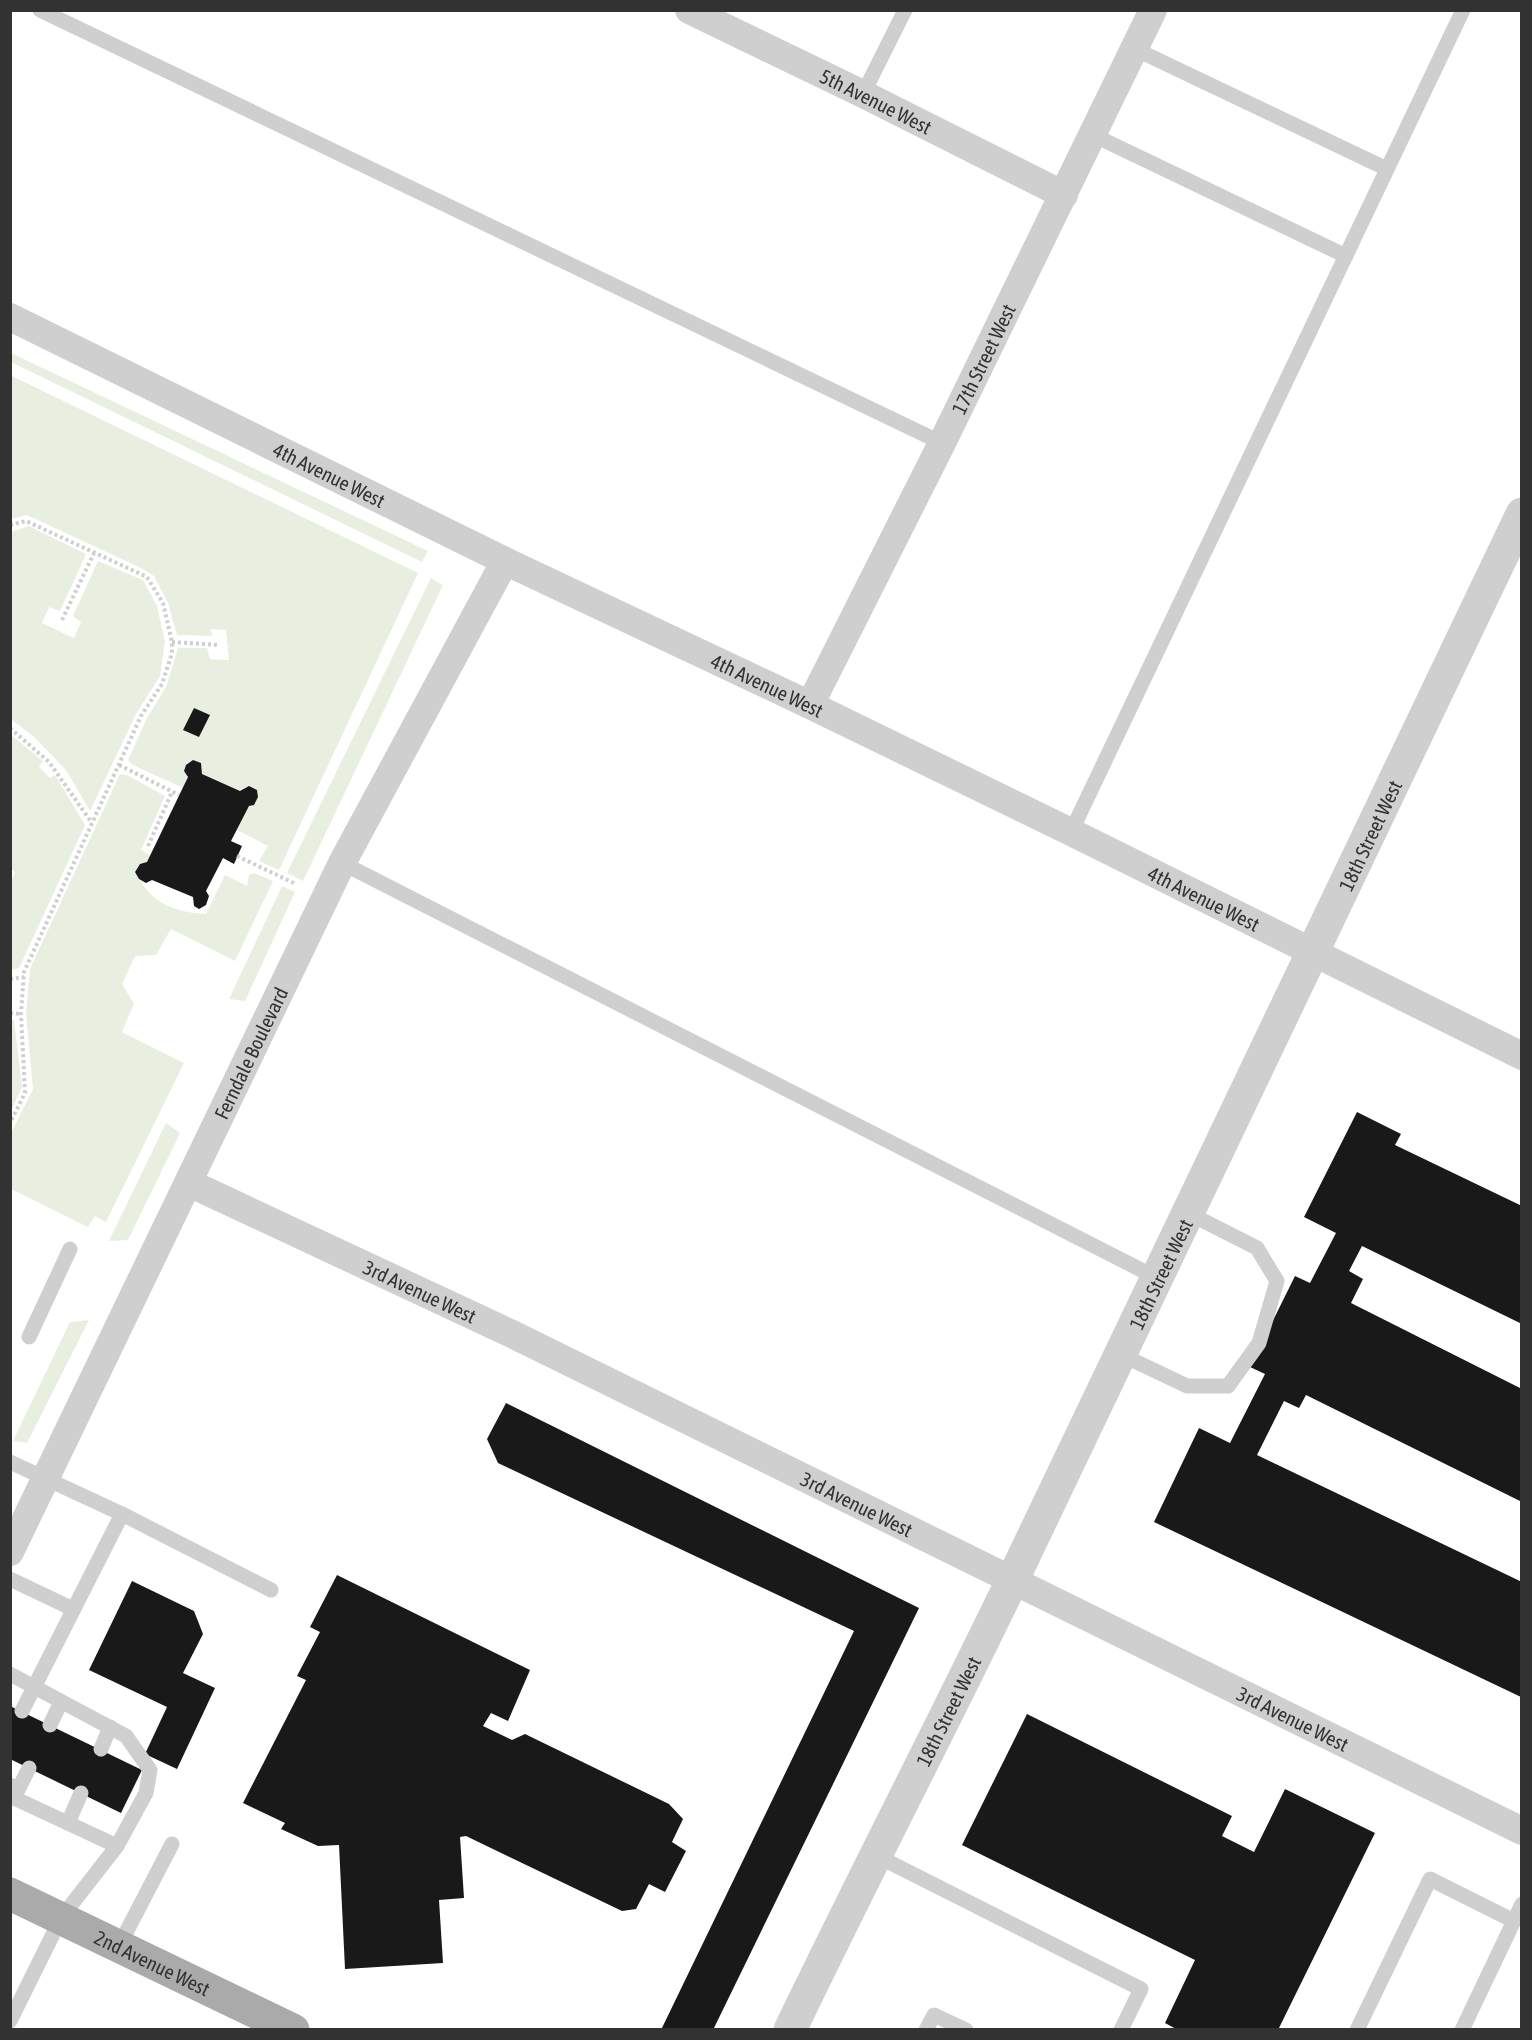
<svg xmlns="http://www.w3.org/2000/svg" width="1532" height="2040" viewBox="0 0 1532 2040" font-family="'Asap Condensed',sans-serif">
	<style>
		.green { fill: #e8efe0; fill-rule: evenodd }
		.building { fill: #191919 }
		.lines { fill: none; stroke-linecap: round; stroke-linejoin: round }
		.path { stroke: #cfcfcf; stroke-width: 4; stroke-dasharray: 3 3; stroke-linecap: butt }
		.service { stroke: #cfcfcf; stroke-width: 15 }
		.minor { stroke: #cfcfcf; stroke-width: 28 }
		.tertiary { stroke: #cfcfcf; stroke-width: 33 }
		.primary { stroke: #aaa; stroke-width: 33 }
		.labels { text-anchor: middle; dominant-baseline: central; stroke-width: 6; stroke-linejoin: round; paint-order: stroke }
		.street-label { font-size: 20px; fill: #323232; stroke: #fff }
	</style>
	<rect width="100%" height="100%" fill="#fff"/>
	<!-- green -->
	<g class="green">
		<path d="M 10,353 L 11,353 L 428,551 L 422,562 L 11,362 Z"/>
		<path d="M 10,375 L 418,573 L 279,870 L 259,861 L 268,846 L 237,830 L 249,806 L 254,805 L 258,798 L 257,790 L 249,787 L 240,791 L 202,774 L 201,763 L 193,761 L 183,788 L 133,765 L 128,760 L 147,718 L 166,687 L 178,648 L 207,648 L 210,659 L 229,660 L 226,630 L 211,629 L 212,636 L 177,635 L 168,603 L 154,576 L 141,568 L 27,515 L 11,519 ZM 194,708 L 210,716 L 199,737 L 184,730 Z"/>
		<path d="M 29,526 L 86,554 L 60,611 L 49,607 L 42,623 L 74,638 L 81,622 L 73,616 L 98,561 L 143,580 L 157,606 L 165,642 L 160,676 L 136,714 L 90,811 L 66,770 L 34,737 L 11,719 L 11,532 Z"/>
		<path d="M 431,578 L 443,585 L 303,881 L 287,873 Z"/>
		<path d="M 11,735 L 43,761 L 39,767 L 50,778 L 55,775 L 85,825 L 19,968 L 11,970 L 11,882 L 15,872 L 10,869 Z"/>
		<path d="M 120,774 L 127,775 L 165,796 L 141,850 L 150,855 L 147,862 L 140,864 L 135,871 C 150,903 173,912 206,914 L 225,875 L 247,886 L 249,875 L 254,873 L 273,881 L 235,961 L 171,929 L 156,955 L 135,956 L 122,984 L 134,1004 L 122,1032 L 184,1063 L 106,1222 L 95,1216 L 88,1227 L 11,1189 L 10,1135 L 33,1089 L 26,1014 L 30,969 Z"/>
		<path d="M 282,886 L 295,892 L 245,1001 L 229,999 Z"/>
		<path d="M 11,1020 L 14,1020 L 22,1087 L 11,1111 Z"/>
		<path d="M 166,1123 L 180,1133 L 128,1240 L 109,1241 Z"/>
		<path d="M 89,1320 L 27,1443 L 13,1441 L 70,1322 Z"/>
	</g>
	<!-- building -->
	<g class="building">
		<path d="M 194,708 L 210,715 L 199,737 L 183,730 Z"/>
		<path d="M 193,760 L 201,763 L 202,774 L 240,791 L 249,786 L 257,790 L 258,797 L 254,805 L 249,806 L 231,841 L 242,846 L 234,864 L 223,858 L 206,891 L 209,896 L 206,905 L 199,909 L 194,906 L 193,897 L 152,880 L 146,883 L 139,879 L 135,872 L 140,864 L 147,862 L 188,777 L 184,771 L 186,765 Z"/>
		<path d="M 1357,1112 L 1401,1134 L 1395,1145 L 1522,1206 L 1522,1324 L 1362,1246 L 1349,1271 L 1363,1279 L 1351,1303 L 1522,1389 L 1522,1502 L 1306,1395 L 1299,1408 L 1284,1401 L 1257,1455 L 1522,1582 L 1521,1697 L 1154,1522 L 1199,1428 L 1230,1443 L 1265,1374 L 1250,1367 L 1295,1276 L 1310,1283 L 1336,1233 L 1304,1217 Z"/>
		<path d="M 506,1403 L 919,1608 L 713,2030 L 661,2030 L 854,1631 L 498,1463 L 487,1439 Z"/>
		<path d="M 337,1575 L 530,1670 L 508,1721 L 491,1713 L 483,1726 L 512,1740 L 525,1734 L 669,1804 L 683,1819 L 672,1842 L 686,1851 L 665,1892 L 649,1884 L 636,1909 L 622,1911 L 466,1836 L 460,1837 L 464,1898 L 439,1900 L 443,1963 L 345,1969 L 339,1845 L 318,1846 L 281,1829 L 285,1823 L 243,1803 L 306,1680 L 297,1676 L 320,1632 L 310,1627 Z"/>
		<path d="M 132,1581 L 194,1611 L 203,1634 L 183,1673 L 215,1688 L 177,1769 L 145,1754 L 167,1707 L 89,1670 Z"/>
		<path d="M 12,1707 L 142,1770 L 121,1813 L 10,1759 Z"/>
		<path d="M 1027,1714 L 1232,1816 L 1222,1836 L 1254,1852 L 1285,1789 L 1375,1833 L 1278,2030 L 1178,2030 L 1165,2023 L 1195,1960 L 962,1845 Z"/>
	</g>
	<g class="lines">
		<!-- path -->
		<g class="path">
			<path d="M 10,525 L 26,521 L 147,577 L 163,603 L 172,642 L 172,653 L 162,684 L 141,716 L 24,972 L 21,1014 L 25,1093 L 10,1123"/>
			<path d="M 62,620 L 94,553"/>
			<path d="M 172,642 L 219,645"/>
			<path d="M 10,728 L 49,762 L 92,823"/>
			<path d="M 119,765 L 179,795"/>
			<path d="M 148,846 L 172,792"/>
			<path d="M 237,856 L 296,884"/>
			<path d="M 10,979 L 24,977"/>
			<path d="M 10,1013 L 21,1014"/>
		</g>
		<!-- service -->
		<g class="service">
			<path d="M 40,10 L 942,443"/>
			<path d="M 1135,49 L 1387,169"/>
			<path d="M 863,94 L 905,10"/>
			<path d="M 1093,135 L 1346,256"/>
			<path d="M 1071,832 L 1463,10"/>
			<path d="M 342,863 L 1159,1279"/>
			<path d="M 29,1337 L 70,1249"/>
			<path d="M 1122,1355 L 1187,1386 L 1228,1386 L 1259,1343 L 1277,1281 L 1257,1248 L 1190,1214"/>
			<path d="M 10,1462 L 122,1514 L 271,1590"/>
			<path d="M 10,1579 L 73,1609"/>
			<path d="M 10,1674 L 126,1736 L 150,1770 L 146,1793 L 117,1846 L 61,1918 L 10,2021"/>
			<path d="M 22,1711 L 122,1514"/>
			<path d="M 50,1725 L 61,1702"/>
			<path d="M 101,1749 L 110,1727"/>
			<path d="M 10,1785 L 14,1798 L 117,1846"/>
			<path d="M 14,1798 L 29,1768"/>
			<path d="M 68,1823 L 81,1793"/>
			<path d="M 875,1855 L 1141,1989 L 1121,2030"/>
			<path d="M 119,1946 L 172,1844"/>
			<path d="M 926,2030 L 934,2015 L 966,2030"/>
			<path d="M 1357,2030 L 1430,1879 L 1514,1921"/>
			<path d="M 1462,2030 L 1522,1904"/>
		</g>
		<!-- minor -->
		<g class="minor">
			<path id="s1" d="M 689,10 L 863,94 L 1064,195"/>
			<path id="s2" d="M 10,317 L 505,561 L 810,705 L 1071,832 L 1522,1056"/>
			<path id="s3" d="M 810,705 L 942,443 L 1153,10"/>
			<path id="s4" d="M 189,1183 L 512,1334 L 1522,1831"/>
			<path id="s5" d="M 10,1552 L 342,863 L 505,561"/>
		</g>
		<!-- tertiary -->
		<path class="tertiary" id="s6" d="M 790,2030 C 862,1880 939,1732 1011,1583 C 1184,1228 1353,871 1522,514"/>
		<!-- primary -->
		<path class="primary" id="s7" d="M 10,1894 L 293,2030"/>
	</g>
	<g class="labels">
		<!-- street labels -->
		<g class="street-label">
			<text stroke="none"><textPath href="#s1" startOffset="208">5th Avenue West</textPath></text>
			<text stroke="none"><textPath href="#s3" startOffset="387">17th Street West</textPath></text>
			<text stroke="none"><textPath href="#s2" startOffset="356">4th Avenue West</textPath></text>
			<text stroke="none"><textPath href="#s2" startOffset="842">4th Avenue West</textPath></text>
			<text stroke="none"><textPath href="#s6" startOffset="1328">18th Street West</textPath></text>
			<text stroke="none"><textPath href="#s2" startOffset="1328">4th Avenue West</textPath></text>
			<text stroke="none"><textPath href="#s5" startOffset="554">Ferndale Boulevard</textPath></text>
			<text stroke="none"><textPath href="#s6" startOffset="842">18th Street West</textPath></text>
			<text stroke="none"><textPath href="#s4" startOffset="255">3rd Avenue West</textPath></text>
			<text stroke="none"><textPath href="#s4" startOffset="741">3rd Avenue West</textPath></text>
			<text stroke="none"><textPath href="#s6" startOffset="356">18th Street West</textPath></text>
			<text stroke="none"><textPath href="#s4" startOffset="1227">3rd Avenue West</textPath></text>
			<text stroke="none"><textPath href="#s7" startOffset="158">2nd Avenue West</textPath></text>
		</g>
	</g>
	<!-- border -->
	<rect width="1532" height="2040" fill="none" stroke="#323232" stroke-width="24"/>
</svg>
